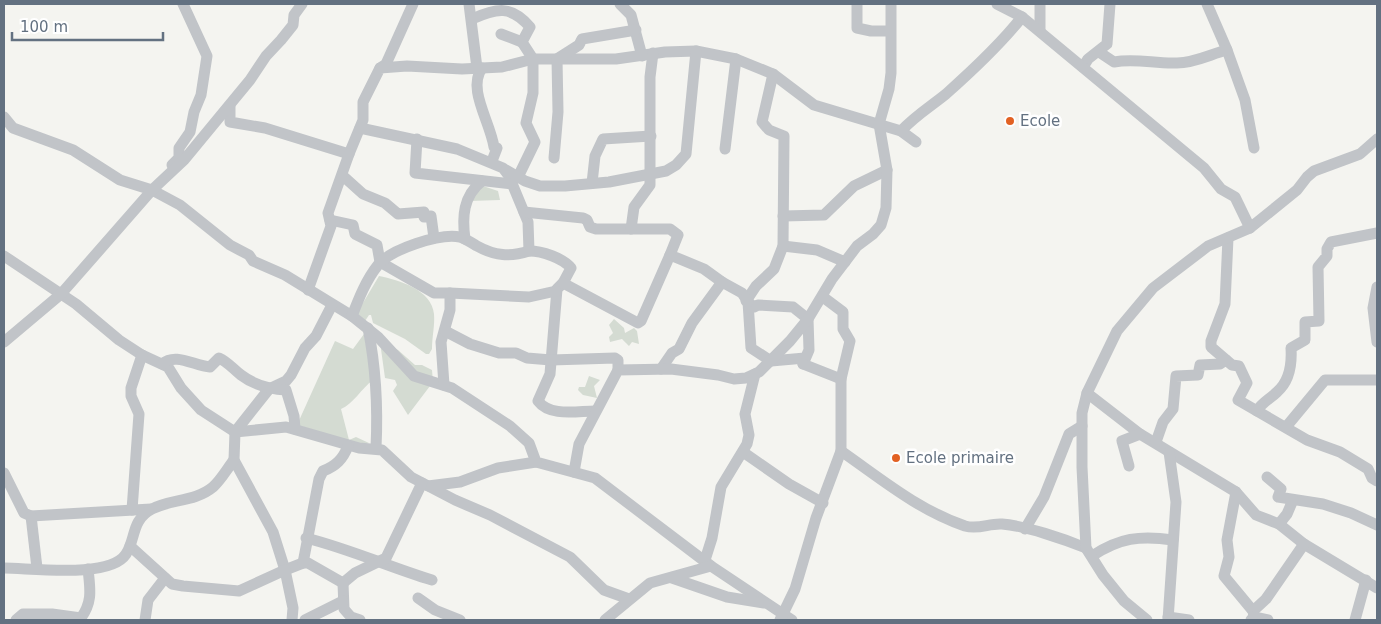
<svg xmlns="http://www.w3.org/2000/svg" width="1381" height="624" viewBox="0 0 1381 624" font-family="'DejaVu Sans',sans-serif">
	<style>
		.green { fill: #d4dbd2 }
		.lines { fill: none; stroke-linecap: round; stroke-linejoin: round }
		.minor { stroke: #c1c4c8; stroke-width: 11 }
		.poi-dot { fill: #e26123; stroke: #fff; stroke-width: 2 }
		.labels { text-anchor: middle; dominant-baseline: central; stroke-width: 5; stroke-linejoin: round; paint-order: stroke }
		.poi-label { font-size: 15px; fill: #637181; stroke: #fff; text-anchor: start }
	</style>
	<rect width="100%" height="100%" fill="#f4f4f0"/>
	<!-- green -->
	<g class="green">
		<path d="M 480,185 L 498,191 L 500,200 L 470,201 Z"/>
		<path d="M 379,276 C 399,280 432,290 434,314 C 435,325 432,337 432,349 L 429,354 L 426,354 L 405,339 L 373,323 L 371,315 L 369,315 L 365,321 L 357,313 Z"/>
		<path d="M 614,319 L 624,328 L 625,333 L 634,328 L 637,331 L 639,344 L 632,342 L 629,346 L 622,339 L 610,342 L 609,337 L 613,333 L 609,325 Z"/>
		<path d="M 364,334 L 373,380 C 362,388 353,404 341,409 L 349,440 L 356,437 L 369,443 L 362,445 L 297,425 L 335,341 L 353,349 Z"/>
		<path d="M 380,342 L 398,350 L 415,365 L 422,365 L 432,370 L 433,382 L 408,415 L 393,391 L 397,385 L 395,380 L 385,378 Z"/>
		<path d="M 589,376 L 600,380 L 594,386 L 597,398 L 583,395 L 578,390 L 579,387 L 585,387 Z"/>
	</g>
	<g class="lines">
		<!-- minor -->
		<g class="minor">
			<path d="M 469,4 L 477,68"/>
			<path d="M 620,4 L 631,15 L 642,56"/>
			<path d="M 857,4 L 857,28 L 871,31 L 890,31"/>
			<path d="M 997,4 L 1022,17"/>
			<path d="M 1040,4 L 1040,31"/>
			<path d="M 1207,4 L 1227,50 L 1245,100 L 1254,148"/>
			<path d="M 472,19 C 497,8 511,5 530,27 L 522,42 L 533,59 L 533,93 L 526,123 L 535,142 L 518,177"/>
			<path d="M 501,34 L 522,42"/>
			<path d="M 1099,52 L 1114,62 C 1136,58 1155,64 1177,63 C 1195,63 1211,54 1227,50"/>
			<path d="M 1083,67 L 1088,59 L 1107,44 L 1110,4"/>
			<path d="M 380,68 L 386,64 L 413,4"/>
			<path d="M 482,68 C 467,89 490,121 494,147 L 497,148 L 492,161"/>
			<path d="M 230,106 L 230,122 L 265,128 L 349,154 L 363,120 L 363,102 L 380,68 L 407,66 L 462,69 L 502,67 L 533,59 L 616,59 L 665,52 L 696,51 L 736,59 L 773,74 L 814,105 L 901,131 L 916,142"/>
			<path d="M 4,117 L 13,128 L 73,150 L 120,180 L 152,190 L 180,205 L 230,245 L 249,255 L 253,261 L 285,275 L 352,316 L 378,337 L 414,376 L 452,388 L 510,426 L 529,443 L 536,462 L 595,478 L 711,566 L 792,620"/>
			<path d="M 360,128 L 457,149 L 503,168 L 509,176 L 528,222 L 529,251 C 542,251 563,258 571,268 L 563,283 L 557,289 L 550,374 L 538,401 C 550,417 577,411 595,411"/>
			<path d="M 901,131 C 916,115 930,107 946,94 C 973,70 1000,45 1022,17 L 1204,168 L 1221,189 L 1235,197 L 1250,228"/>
			<path d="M 417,139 L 415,173 L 512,184"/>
			<path d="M 725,149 L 736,59"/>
			<path d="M 554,158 L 558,112 L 557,59 L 579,45 L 582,39 L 636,30"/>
			<path d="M 172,165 L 179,158 L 179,148 L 190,132 L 194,112 L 201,95 L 207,56 L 183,4"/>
			<path d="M 506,170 L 525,181 L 540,186 L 565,186 L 609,182 L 666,171 L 676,165 L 686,154 L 696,51"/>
			<path d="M 343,176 L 363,194 L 385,203 L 398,214 L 424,212 L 424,217 L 431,216 L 434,238"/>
			<path d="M 592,183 L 595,156 L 603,139 L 651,136"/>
			<path d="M 524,212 L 583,218 L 587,220 L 590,227 L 596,229 L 670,229 L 678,235 L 670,255 L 704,269 L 722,282"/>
			<path d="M 783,216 L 824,215 L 854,186 L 887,170"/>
			<path d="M 330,220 L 353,225 L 355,234 L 377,245 L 380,262 L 434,293 L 450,293 L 450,310 L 441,342 L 444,385"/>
			<path d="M 631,229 L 634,207 L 650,185 L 650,77 L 653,53"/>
			<path d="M 1228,238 L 1225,304 L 1211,341 L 1211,347 L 1232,365 L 1239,366 L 1247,383 L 1238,400 L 1307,440 L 1340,452 L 1368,469 L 1372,478 L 1377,481"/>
			<path d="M 465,239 C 462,217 463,196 482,181"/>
			<path d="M 783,246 L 817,250 L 845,262"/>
			<path d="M 4,256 L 76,304 L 119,340 L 142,355 L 168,367 L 181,388 L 201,410 L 235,432 L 286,427 L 359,448 L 382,450 L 411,477 L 455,500 L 490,515 L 570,557 L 604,590 L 629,599"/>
			<path d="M 563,283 L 638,323 L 641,321 L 670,255"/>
			<path d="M 1377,287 L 1373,308 L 1377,342"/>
			<path d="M 308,290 L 331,226 L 328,213 L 349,154"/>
			<path d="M 450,293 L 529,297 L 556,291"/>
			<path d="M 746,301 L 756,286 L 774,269 L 783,246 L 784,136 L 769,130 L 762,122 L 773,74"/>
			<path d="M 748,302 L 754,307 L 758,305 L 793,307 L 808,319 L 809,350 L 803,364 L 805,358 L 771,361 L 751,348 Z"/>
			<path d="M 332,305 L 316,336 L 305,348 L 291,375 L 286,381 L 269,389 L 235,432 L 234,460 L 273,532 L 285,570 L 303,563 L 308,563 L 343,583"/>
			<path d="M 352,316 C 359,298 366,280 378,265 C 391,249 440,233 460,237 C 466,239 472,243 477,246 C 495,256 510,257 529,251"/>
			<path d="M 368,328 C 376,368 378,407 376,448"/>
			<path d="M 445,331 L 470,344 L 499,353 L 516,353 L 527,358 L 551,360 L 615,358 L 618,360 L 618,370"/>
			<path d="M 4,342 L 61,294 L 152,190 L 184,160 L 250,80 L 266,56 L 281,40 L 293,25 L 294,15 L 302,4"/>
			<path d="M 162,364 C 176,352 194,366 210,367 L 219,358 C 228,362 233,369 241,375 C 254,385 270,389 286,390 L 294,416 L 295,429"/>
			<path d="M 803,364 L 841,379"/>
			<path d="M 661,369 L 672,353 L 679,349 L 692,323 L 722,282 L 742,293 L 748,302"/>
			<path d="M 1087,393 L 1140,434 L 1236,492 L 1256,515 L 1279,524 L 1304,544 L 1377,588"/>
			<path d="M 1257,411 C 1262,402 1270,399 1277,392 C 1290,381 1292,364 1291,348 L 1305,340 L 1305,322 L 1319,321 L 1318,267 L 1327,256 L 1327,249 L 1331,242 L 1377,233"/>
			<path d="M 1286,427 L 1325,380 L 1377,380"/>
			<path d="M 1156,442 L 1163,422 L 1173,409 L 1176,376 L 1198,375 L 1200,365 L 1220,364 L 1226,360"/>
			<path d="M 841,451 C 880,478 918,510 965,526 C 979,530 989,523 1002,524 C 1026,526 1064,539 1086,548"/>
			<path d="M 743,452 L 789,484 L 823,503"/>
			<path d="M 1129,466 L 1122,441 L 1140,434"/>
			<path d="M 574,472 L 579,444 L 618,370 L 671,369 L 718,375 L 734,379 L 746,378 L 759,372 L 790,341 L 808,319 L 832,279 L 857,246 L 873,234 L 881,225 L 886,208 L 887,170 L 879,124 L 889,89 L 891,73 L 891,4"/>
			<path d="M 4,473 L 24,513 L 31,516 L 151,509"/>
			<path d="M 1267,477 L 1281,489 L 1278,497 L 1323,504 L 1351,513 L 1377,525"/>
			<path d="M 428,486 L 460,482 L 498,468 L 536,462"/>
			<path d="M 1236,492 L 1227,540 L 1229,557 L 1224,576 L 1253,611 L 1254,617 L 1251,620"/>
			<path d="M 132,510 L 139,414 L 131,396 L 131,388 L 142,355"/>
			<path d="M 31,516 L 37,568"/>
			<path d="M 1279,524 L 1287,514 L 1293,500"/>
			<path d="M 1025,529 L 1044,497 L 1069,434 L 1082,426"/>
			<path d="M 306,538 C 350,549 389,567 432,580"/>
			<path d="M 130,546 L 172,584 L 183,586 L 239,591 L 285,570 L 293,608 L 292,620"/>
			<path d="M 1092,556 C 1119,538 1140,535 1173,540"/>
			<path d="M 705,560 L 712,538 L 721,487 L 747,444 L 749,435 L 745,414 L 755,374"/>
			<path d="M 303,563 L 319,479 L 323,471 C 336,466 343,459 348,446"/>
			<path d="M 4,568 C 31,568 110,579 126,554 C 136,539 131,520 152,509 C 171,499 195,502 213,487 C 221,480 227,469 234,460"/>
			<path d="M 672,578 L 727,597 L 764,603"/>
			<path d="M 343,583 L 355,573 L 386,558 L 422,483"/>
			<path d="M 343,583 L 344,609 L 351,617 L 360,620"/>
			<path d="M 418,598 L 435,610 L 460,620"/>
			<path d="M 1253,611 L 1266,599 L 1304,544"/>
			<path d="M 1168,617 L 1189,620"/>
			<path d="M 1254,617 L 1268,620"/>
			<path d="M 16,620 L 23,614 L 52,614 L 81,618 C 93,601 90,589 88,569"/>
			<path d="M 145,620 L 148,600 L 165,578"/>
			<path d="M 305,620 L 343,601"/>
			<path d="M 605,620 L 650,583 L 711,566"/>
			<path d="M 780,620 L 795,589 L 816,518 L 841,451 L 841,379 L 850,341 L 843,329 L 843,312 L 823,297"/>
			<path d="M 1147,620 L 1124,601 L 1103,575 L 1086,548 L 1082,467 L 1082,413 L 1087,393 L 1117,331 L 1153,288 L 1208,246 L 1250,228 L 1297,190 L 1307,177 L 1314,171 L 1360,154 L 1377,139"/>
			<path d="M 1168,620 L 1176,502 L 1169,452"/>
			<path d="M 1355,620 L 1366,580"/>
		</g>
	</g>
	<!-- markers -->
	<g class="poi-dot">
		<circle cx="1010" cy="121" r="5"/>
		<circle cx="896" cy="458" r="5"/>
	</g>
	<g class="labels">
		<!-- poi labels -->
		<g class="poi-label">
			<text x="1020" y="121">Ecole</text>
			<text x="906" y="458">Ecole primaire</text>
		</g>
	</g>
	<!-- border -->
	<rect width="1381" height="624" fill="none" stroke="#637181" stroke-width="10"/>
	<!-- scale -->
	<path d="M12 32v8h151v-8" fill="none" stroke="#637181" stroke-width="2.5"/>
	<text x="20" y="32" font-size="15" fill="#637181" stroke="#ffffff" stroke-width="4" paint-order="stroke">100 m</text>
</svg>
